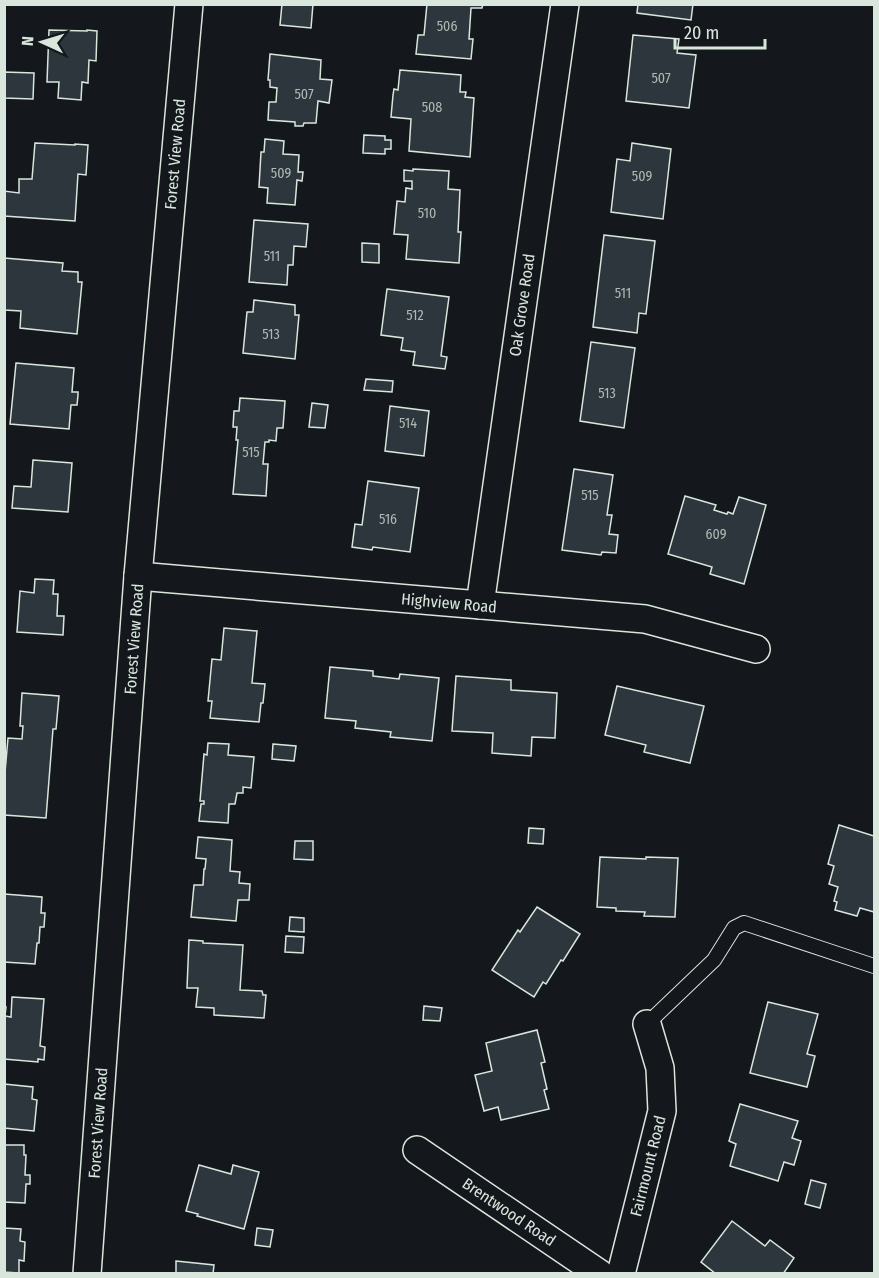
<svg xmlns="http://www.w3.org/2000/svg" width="879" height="1278" viewBox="0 0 879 1278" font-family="'Fira Sans Condensed',sans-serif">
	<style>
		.building { fill: #2c363c; stroke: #d8e6dc; stroke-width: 1.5 }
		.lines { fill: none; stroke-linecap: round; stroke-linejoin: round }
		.lane-casing { stroke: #d8e6dc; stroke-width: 16 }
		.street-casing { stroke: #d8e6dc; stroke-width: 30 }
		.lane { stroke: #14181c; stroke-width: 14 }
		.street { stroke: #14181c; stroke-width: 27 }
		.labels { text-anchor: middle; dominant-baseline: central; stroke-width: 4.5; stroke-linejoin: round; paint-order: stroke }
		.number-label { font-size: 14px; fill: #adbab4 }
		.street-label { font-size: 16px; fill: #d8e6dc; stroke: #14181c }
	</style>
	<rect width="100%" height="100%" fill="#14181c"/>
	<!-- building -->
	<g class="building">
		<path d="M 282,4 L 313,4 L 311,28 L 280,25 Z"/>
		<path d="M 427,4 L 483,4 L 482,8 L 471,8 L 469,39 L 473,39 L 471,59 L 416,54 L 418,35 L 424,35 Z"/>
		<path d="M 638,4 L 693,4 L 691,20 L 637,13 Z"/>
		<path d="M 49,30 L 87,31 L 87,30 L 97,31 L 96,61 L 89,60 L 88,83 L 82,82 L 81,100 L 58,98 L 59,82 L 47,82 Z"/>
		<path d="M 633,35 L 679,39 L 677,53 L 696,55 L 689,108 L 626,101 Z"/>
		<path d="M 270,54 L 321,60 L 320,79 L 332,80 L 329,103 L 318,101 L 316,123 L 304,123 L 303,126 L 295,126 L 295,122 L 268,120 L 269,102 L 276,102 L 277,88 L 270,87 L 270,80 L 268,80 Z"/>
		<path d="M 400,70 L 461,75 L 460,92 L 466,92 L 465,97 L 474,98 L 470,157 L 409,151 L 411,119 L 391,117 L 393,95 L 394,89 L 398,90 Z"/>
		<path d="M 4,72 L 34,73 L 33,99 L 4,98 Z"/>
		<path d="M 364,135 L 385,136 L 385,140 L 391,140 L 391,149 L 385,149 L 385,154 L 363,153 Z"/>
		<path d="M 265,139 L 284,141 L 283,154 L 299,155 L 298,172 L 303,172 L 302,181 L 297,180 L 295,205 L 267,203 L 268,188 L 259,187 L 261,152 L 264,152 Z"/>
		<path d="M 35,143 L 75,145 L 75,144 L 88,145 L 86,175 L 78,174 L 75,221 L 4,216 L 4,191 L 19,193 L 19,179 L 32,179 Z"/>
		<path d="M 632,143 L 671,149 L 663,219 L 611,212 L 617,159 L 630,161 Z"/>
		<path d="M 413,169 L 449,171 L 448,189 L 460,190 L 458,232 L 461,232 L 459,263 L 406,259 L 408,235 L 394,234 L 397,201 L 405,202 L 406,188 L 412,189 L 412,181 L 404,181 L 404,170 L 413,171 Z"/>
		<path d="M 254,220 L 308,224 L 306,247 L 294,246 L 293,265 L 288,265 L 287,285 L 249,282 Z"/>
		<path d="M 604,235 L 655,241 L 646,314 L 639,313 L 637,333 L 593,327 Z"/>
		<path d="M 362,243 L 379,244 L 379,263 L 362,262 Z"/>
		<path d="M 4,258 L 63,263 L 62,271 L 78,272 L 78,282 L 82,282 L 77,334 L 20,328 L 21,311 L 4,310 Z"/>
		<path d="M 387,289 L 449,297 L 441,356 L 447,357 L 445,369 L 413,365 L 415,352 L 401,350 L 403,338 L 381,335 Z"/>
		<path d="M 254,300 L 295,305 L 295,315 L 299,315 L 295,359 L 243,353 L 247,312 L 253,312 Z"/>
		<path d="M 591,342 L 635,348 L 624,428 L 580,421 Z"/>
		<path d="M 16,363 L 74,368 L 72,392 L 78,392 L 78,395 L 77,405 L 71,405 L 69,429 L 10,424 Z"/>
		<path d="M 366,379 L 393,381 L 392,392 L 364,390 Z"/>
		<path d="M 240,398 L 285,401 L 283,428 L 277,428 L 276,441 L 269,440 L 269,442 L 265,442 L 263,464 L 268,464 L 266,496 L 233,494 L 238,440 L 236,440 L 237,427 L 233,427 L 234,411 L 239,411 Z"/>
		<path d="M 312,403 L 328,405 L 325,428 L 309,427 Z"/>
		<path d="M 390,406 L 429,411 L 424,456 L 385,451 Z"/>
		<path d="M 33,460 L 72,463 L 68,512 L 12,508 L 14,486 L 31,487 Z"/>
		<path d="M 574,469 L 613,475 L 607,515 L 612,515 L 609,534 L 618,535 L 616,553 L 602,552 L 601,555 L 562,550 Z"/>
		<path d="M 368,481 L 419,488 L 410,552 L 373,547 L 372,550 L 352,547 L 355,524 L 362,525 Z"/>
		<path d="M 685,496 L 716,505 L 714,510 L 727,514 L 728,512 L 733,514 L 739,497 L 766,505 L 744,584 L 710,574 L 712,567 L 668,554 Z"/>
		<path d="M 35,579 L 54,580 L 53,594 L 58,594 L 57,616 L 64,616 L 63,635 L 17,632 L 20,591 L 34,593 Z"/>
		<path d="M 224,628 L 257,631 L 252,683 L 265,684 L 263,703 L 261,703 L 259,722 L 210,718 L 212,701 L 208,701 L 212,659 L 221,660 Z"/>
		<path d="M 330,667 L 373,671 L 373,676 L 399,679 L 400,674 L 439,678 L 432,741 L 390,737 L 391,732 L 355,728 L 356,721 L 325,718 Z"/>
		<path d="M 456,676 L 511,680 L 511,690 L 557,693 L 555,738 L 532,737 L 531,756 L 492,753 L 493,733 L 452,731 Z"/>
		<path d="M 617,686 L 704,706 L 690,763 L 644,752 L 646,745 L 605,735 Z"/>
		<path d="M 22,693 L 59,696 L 56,729 L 53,729 L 46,818 L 4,815 L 4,784 L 8,738 L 22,739 L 23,726 L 20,726 Z"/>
		<path d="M 208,743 L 229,744 L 228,755 L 254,757 L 251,788 L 243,787 L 243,793 L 237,793 L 235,804 L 229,804 L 228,823 L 199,821 L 201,804 L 204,804 L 204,801 L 200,801 L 204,754 L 207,755 Z"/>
		<path d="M 273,744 L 296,746 L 294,761 L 272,759 Z"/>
		<path d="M 839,825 L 874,836 L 874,912 L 860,908 L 857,916 L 835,910 L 837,902 L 834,901 L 838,887 L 829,884 L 834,866 L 828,864 Z"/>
		<path d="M 529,828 L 544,829 L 543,844 L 528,843 Z"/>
		<path d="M 198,837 L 232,840 L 230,871 L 240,872 L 239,883 L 250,884 L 249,900 L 238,900 L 236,921 L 191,917 L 194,885 L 203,885 L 204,869 L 205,869 L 206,859 L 196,858 Z"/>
		<path d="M 295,841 L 313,841 L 313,860 L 294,859 Z"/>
		<path d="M 600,857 L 646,859 L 646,857 L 678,858 L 675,917 L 644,916 L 645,912 L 616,911 L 616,908 L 597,907 Z"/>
		<path d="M 4,894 L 42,897 L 41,913 L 45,913 L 44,927 L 40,927 L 39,943 L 37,943 L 35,964 L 4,962 Z"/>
		<path d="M 537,907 L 580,934 L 563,961 L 561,960 L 546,984 L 543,982 L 534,997 L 492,970 L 518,930 L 520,932 Z"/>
		<path d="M 290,917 L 304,918 L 304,932 L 289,931 Z"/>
		<path d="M 286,936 L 304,937 L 303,953 L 285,952 Z"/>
		<path d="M 189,940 L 203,941 L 203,943 L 243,945 L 240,990 L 262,991 L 263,995 L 266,995 L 264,1018 L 214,1015 L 214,1008 L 196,1007 L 198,988 L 187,988 Z"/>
		<path d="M 12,997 L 44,999 L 40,1046 L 45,1047 L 44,1060 L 38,1059 L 38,1062 L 4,1059 L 4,1007 L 6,1007 L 5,1016 L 11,1017 Z"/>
		<path d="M 768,1002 L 818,1014 L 807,1054 L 815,1056 L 807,1087 L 750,1073 Z"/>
		<path d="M 424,1006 L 442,1008 L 440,1021 L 423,1020 Z"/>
		<path d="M 537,1030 L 545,1062 L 541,1063 L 547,1089 L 544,1090 L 549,1109 L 501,1120 L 498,1107 L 484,1111 L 475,1075 L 492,1071 L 486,1043 Z"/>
		<path d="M 4,1084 L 33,1087 L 32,1099 L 37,1100 L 34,1131 L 4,1128 Z"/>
		<path d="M 740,1104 L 798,1121 L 792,1138 L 801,1141 L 794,1165 L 784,1162 L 778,1181 L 730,1166 L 736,1144 L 729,1141 Z"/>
		<path d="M 4,1145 L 24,1145 L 24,1155 L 26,1155 L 25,1175 L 30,1175 L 30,1184 L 26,1184 L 25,1203 L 4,1202 Z"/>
		<path d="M 199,1165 L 231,1174 L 233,1165 L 259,1172 L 244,1229 L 197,1216 L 198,1214 L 186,1211 Z"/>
		<path d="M 811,1180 L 826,1184 L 820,1208 L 805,1204 Z"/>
		<path d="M 732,1221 L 765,1246 L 770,1240 L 794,1258 L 783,1274 L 716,1274 L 701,1262 Z"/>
		<path d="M 4,1228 L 21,1229 L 20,1241 L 25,1242 L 24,1261 L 19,1260 L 19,1273 L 4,1272 Z"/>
		<path d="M 257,1228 L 273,1230 L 270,1247 L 255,1245 Z"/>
		<path d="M 176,1261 L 214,1265 L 213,1274 L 170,1274 L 176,1273 Z"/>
	</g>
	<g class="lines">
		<defs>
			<path id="lane" d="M 647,1024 L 714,960 L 734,928 L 744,923 L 874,966"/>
			<g id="street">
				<path d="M 138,576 L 645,619 L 756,649"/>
				<path d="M 480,605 L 565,4"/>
				<path d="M 417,1150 L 600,1274"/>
				<path d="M 87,1274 L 138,576 L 189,4"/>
				<path d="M 621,1274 L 662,1111 L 660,1068 L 647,1024"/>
			</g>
		</defs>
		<!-- lane casing -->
		<use href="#lane" class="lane-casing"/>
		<!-- street casing -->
		<use href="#street" class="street-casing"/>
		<!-- lane -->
		<use href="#lane" class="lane"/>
		<!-- street -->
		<use href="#street" class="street"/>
	</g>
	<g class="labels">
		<!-- number labels -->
		<g class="number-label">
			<text x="447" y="26">506</text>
			<text x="661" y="78">507</text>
			<text x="304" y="94">507</text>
			<text x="432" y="107">508</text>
			<text x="281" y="173">509</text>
			<text x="642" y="176">509</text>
			<text x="427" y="213">510</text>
			<text x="272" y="256">511</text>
			<text x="623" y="293">511</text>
			<text x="415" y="315">512</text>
			<text x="271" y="334">513</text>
			<text x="607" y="393">513</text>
			<text x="408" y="423">514</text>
			<text x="251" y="452">515</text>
			<text x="590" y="495">515</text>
			<text x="388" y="519">516</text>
			<text x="716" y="534">609</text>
		</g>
		<!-- street labels -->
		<g class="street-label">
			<text transform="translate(175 154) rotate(-85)">Forest View Road</text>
			<text transform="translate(522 305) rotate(-82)">Oak Grove Road</text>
			<text transform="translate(449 603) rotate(5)">Highview Road</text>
			<text transform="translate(134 639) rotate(-86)">Forest View Road</text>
			<text transform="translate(98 1123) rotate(-86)">Forest View Road</text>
			<text transform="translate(648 1166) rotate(-76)">Fairmount Road</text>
			<text transform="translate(509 1212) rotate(34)">Brentwood Road</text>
		</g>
	</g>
	<!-- border -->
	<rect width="879" height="1278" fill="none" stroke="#d8e6dc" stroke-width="12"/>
	<!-- north arrow -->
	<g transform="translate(42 42) rotate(274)" stroke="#14181c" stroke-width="4.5" paint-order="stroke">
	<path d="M0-4.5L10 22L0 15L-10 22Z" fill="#d8e6dc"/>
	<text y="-9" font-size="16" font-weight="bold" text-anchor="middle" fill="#d8e6dc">N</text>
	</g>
	<!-- scale -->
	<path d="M675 39v9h90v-9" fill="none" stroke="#d8e6dc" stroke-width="3"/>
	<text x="684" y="39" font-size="18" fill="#d8e6dc" stroke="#14181c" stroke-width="4.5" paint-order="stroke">20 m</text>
</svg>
